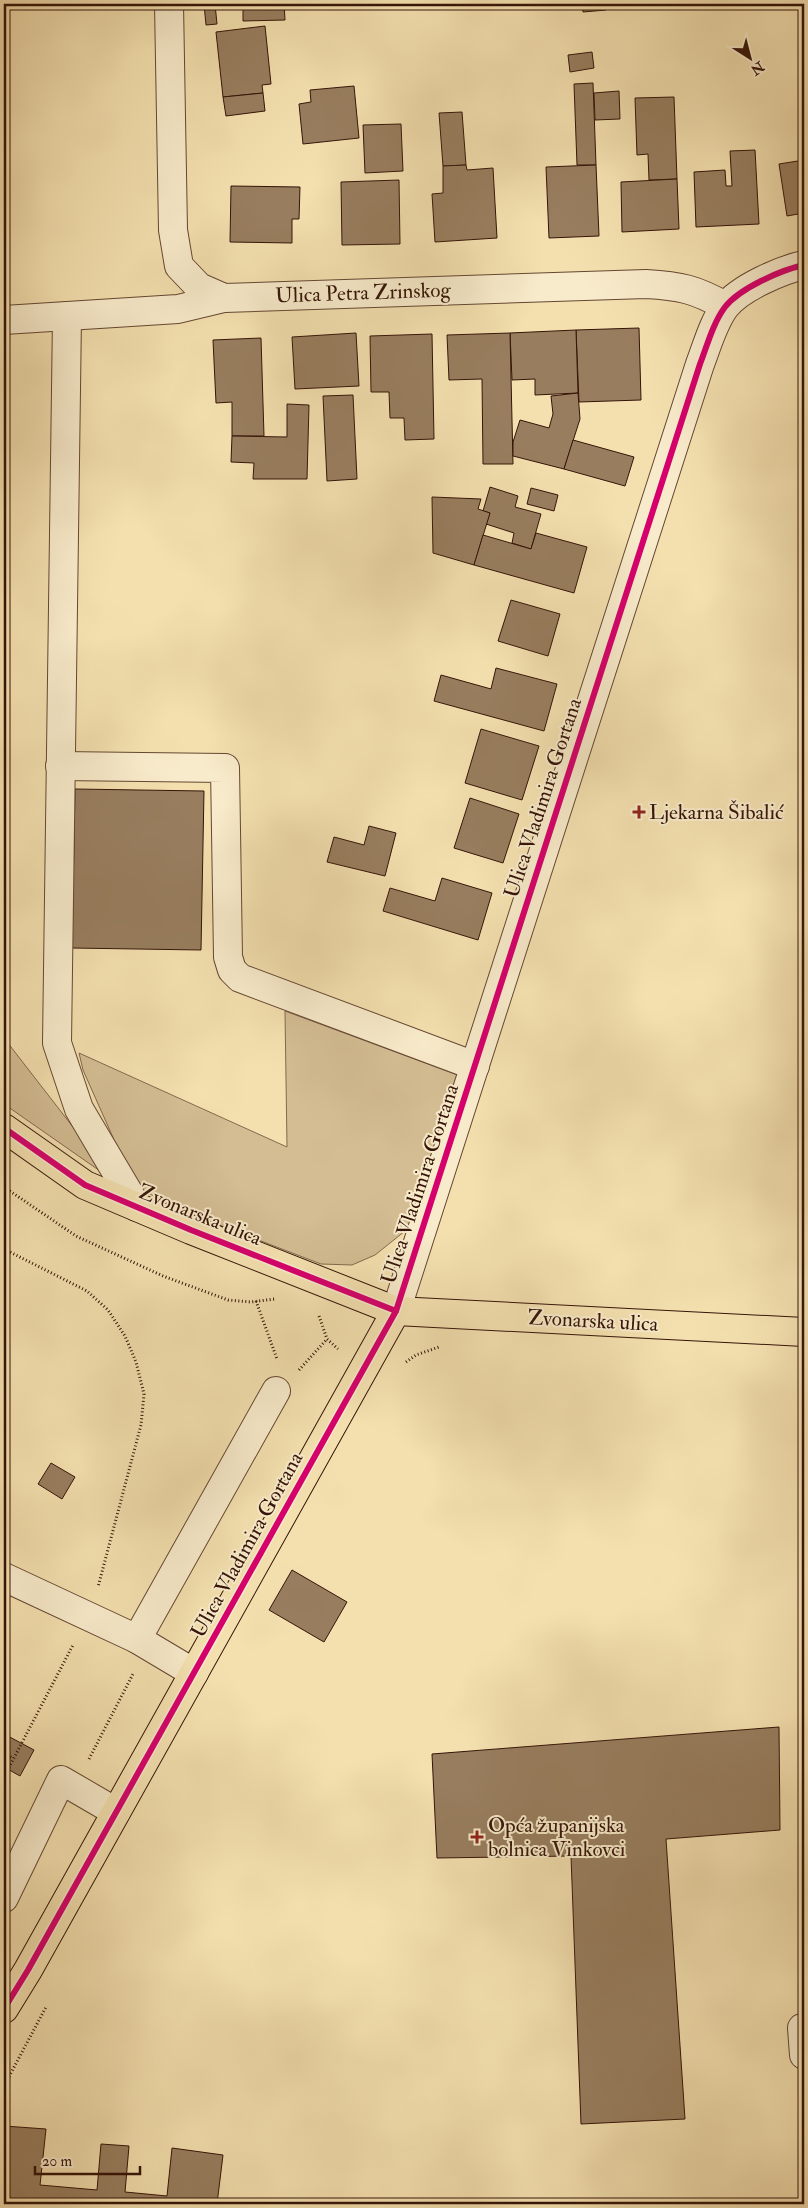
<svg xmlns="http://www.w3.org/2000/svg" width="808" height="2208" viewBox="0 0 808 2208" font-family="'IM FELL Double Pica',serif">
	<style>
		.green { fill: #d4bd93; stroke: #84684e }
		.building { fill: #987e5f; stroke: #351408 }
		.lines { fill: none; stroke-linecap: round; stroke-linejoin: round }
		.minor-casing { stroke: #654732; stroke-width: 30 }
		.major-casing { stroke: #351408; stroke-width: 30 }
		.path { stroke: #351408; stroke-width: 3; stroke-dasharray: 1 2.5; stroke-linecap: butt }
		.minor { stroke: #f8ebcb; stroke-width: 28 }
		.major { stroke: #f4e0af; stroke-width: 28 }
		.cycleway-casing { stroke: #f8ebcb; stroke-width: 9 }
		.cycleway { stroke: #d6006c; stroke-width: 6 }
		.poi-dot { fill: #8f2418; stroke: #f8ebcb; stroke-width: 2 }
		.labels { text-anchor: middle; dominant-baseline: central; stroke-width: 4; stroke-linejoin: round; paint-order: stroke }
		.street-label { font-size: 21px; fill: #351408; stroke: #f8ebcb }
		.poi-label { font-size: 21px; fill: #351408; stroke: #f8ebcb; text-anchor: start }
	</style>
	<rect width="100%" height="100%" fill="#f4e0af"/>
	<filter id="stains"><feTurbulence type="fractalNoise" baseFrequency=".004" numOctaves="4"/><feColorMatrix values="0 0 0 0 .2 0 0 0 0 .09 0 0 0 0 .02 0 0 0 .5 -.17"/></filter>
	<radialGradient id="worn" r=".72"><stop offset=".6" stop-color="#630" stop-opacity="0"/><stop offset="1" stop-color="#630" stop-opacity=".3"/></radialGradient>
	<!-- green -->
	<g class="green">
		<path d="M 285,1011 L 463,1077 L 416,1212 L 405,1231 L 375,1255 L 352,1265 L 321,1264 L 201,1218 L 135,1187 L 83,1070 L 79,1053 L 287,1147 Z"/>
		<path d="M 4,1038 L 83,1140 L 100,1171 L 4,1104 Z"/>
	</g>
	<!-- building -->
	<g class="building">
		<path d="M 4,4 L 6,24 L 4,25 Z"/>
		<path d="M 204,4 L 215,4 L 217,24 L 206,25 Z"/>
		<path d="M 243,4 L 284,4 L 285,20 L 243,21 Z"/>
		<path d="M 582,4 L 605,4 L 606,10 L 583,12 Z"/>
		<path d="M 265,26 L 271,84 L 262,85 L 263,93 L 223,97 L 216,32 Z"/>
		<path d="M 592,52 L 594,68 L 570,72 L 568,55 Z"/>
		<path d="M 593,83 L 596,165 L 577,165 L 574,84 Z"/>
		<path d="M 354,86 L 359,138 L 303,144 L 299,104 L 311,102 L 310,90 Z"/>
		<path d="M 619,91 L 620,119 L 595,120 L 594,93 Z"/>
		<path d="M 263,93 L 265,111 L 226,116 L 223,97 Z"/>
		<path d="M 674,97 L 677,179 L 649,180 L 648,154 L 637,155 L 635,98 Z"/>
		<path d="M 462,112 L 466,165 L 443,166 L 439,113 Z"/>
		<path d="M 401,124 L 403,171 L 365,173 L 363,125 Z"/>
		<path d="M 755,150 L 759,224 L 696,227 L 694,172 L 725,170 L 726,186 L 732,186 L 730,151 Z"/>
		<path d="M 804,160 L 804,213 L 787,216 L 779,164 Z"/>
		<path d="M 466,165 L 467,170 L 493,168 L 497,238 L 435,242 L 432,194 L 443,193 L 443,166 Z"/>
		<path d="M 596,165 L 599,236 L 549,238 L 546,167 Z"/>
		<path d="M 677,179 L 679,229 L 622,232 L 621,182 Z"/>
		<path d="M 399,180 L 400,244 L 342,245 L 341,182 Z"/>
		<path d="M 231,186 L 300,187 L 299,219 L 292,219 L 292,243 L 230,242 Z"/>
		<path d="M 639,328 L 641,400 L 579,402 L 576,330 Z"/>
		<path d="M 576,330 L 578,393 L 535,395 L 535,379 L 512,380 L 510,333 Z"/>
		<path d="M 356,333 L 359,386 L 295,389 L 292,337 Z"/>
		<path d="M 510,333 L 513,464 L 483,464 L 482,379 L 449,380 L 447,335 Z"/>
		<path d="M 432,334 L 434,439 L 405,440 L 404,418 L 390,418 L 389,392 L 371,392 L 370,336 Z"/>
		<path d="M 261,338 L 264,436 L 232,436 L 232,402 L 216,403 L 213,340 Z"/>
		<path d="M 578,393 L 580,419 L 564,469 L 513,456 L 513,442 L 520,420 L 549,428 L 553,414 L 551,396 Z"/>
		<path d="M 353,395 L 357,479 L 327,481 L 323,396 Z"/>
		<path d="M 287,404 L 309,405 L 307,479 L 253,479 L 254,463 L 231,462 L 232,436 L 287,437 Z"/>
		<path d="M 573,440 L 634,457 L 625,486 L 564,469 Z"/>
		<path d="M 490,487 L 518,496 L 515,507 L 541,514 L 531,549 L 512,543 L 514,533 L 486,524 L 490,513 L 483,511 Z"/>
		<path d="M 531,488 L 558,495 L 554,511 L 527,504 Z"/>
		<path d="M 432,497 L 481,499 L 478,509 L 490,513 L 474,565 L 433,553 Z"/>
		<path d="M 536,533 L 587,547 L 574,593 L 474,565 L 483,535 L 531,549 Z"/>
		<path d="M 511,600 L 560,614 L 548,656 L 498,641 Z"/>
		<path d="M 496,668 L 557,684 L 544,731 L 434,701 L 441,675 L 491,689 Z"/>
		<path d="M 481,729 L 539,746 L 522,800 L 465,783 Z"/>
		<path d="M 75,789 L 204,791 L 201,950 L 72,948 Z"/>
		<path d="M 470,798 L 519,814 L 503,863 L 454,848 Z"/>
		<path d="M 369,826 L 396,833 L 385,876 L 327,862 L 334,837 L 364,845 Z"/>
		<path d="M 442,878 L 492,893 L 478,940 L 383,911 L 390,888 L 435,901 Z"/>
		<path d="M 51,1463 L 75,1477 L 62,1499 L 38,1484 Z"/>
		<path d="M 292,1570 L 347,1602 L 324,1642 L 269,1610 Z"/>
		<path d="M 4,1619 L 7,1637 L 4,1647 Z"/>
		<path d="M 779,1727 L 780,1830 L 666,1839 L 685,2119 L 581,2124 L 571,1856 L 437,1858 L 432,1754 Z"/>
		<path d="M 6,1735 L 34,1750 L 20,1776 L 4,1767 Z"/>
		<path d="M 4,2126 L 46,2129 L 40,2185 L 97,2190 L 101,2144 L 129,2146 L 125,2192 L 167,2196 L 172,2148 L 223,2155 L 217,2204 L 4,2204 Z"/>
	</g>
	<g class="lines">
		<defs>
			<g id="minor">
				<path d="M 169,4 L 173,230 L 179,266 L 199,287 L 224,298 L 646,284 C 680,286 695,289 725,306"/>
				<path d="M 67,316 L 57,1043 L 79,1109 L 137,1207"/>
				<path d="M 4,320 L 178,309 L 224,298"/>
				<path d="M 60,766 L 225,768 L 228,957 L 232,970 L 240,978 L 475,1066"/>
				<path d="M 396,1311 L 700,364 C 707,346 713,323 725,307 C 740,288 781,270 804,265"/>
				<path d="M 4,1577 L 137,1639"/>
				<path d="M 194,1673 L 137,1639 L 276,1391"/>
				<path d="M 4,1898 L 61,1780 L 116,1812"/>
				<path d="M 802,2028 L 804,2055"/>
			</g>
			<g id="major">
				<path d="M 4,1128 L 85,1185 L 191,1230 L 396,1311 L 804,1332"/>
				<path d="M 4,2009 L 28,1970 L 396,1311"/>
			</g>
		</defs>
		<!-- minor casing -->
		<use href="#minor" class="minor-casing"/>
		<!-- major casing -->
		<use href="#major" class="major-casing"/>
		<!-- path -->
		<g class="path">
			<path d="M 4,1187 L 76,1236 L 163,1276 L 228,1300 L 251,1302 L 275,1299"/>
			<path d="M 4,1249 L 87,1291 L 108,1310 L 125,1336 L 136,1362 L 144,1394 L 141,1425 L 98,1587"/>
			<path d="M 256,1301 L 277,1359"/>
			<path d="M 319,1316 L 327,1339 L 338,1349"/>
			<path d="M 406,1362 L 416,1355 L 439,1347"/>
			<path d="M 299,1370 L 327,1339"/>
			<path d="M 4,1754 L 13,1758"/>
			<path d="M 89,1759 L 133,1674"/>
			<path d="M 4,1777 L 73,1645"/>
			<path d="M 4,2086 L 46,2007"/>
		</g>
		<!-- minor -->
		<use href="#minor" class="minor"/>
		<!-- major -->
		<use href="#major" class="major"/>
		<defs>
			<g id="cycleway">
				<path d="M 4,1128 L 85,1185 L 191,1230 L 396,1311"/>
				<path d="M 4,2009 L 28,1970 L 396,1311 L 700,364 C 707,346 713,323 725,307 C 740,288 781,270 804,265"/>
			</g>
		</defs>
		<!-- cycleway casing -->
		<use href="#cycleway" class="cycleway-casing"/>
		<!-- cycleway -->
		<use href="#cycleway" class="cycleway"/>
	</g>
	<!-- markers -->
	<g class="poi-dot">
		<path d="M636.5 804.5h5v5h5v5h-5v5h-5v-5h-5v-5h5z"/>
		<path d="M474.5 1829.5h5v5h5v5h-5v5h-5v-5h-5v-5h5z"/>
	</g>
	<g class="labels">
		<!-- street labels -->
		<g class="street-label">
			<text transform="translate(363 293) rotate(-2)">Ulica Petra Zrinskog</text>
			<text transform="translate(543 798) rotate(-72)">Ulica Vladimira Gortana</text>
			<text transform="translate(420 1184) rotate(-72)">Ulica Vladimira Gortana</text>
			<text transform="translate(200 1215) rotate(22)">Zvonarska ulica</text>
			<text transform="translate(593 1321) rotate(3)">Zvonarska ulica</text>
			<text transform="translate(247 1545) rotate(-61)">Ulica Vladimira Gortana</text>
		</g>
		<!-- poi labels -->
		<g class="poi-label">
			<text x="649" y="812">Ljekarna Šibalić</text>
			<text x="488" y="1825">Opća županijska<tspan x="488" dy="24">bolnica Vinkovci</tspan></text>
		</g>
	</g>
	<!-- margin -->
	<rect width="808" height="2208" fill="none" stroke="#f4e0af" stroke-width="20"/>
	<rect x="5" y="5" width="798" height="2198" fill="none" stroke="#351408" stroke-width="2.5"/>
	<rect x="10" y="10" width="788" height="2188" fill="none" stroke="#351408"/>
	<!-- north arrow -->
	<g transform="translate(750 58) rotate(144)" stroke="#f8ebcb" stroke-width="4" paint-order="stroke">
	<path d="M0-4L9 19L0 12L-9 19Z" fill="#351408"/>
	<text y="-8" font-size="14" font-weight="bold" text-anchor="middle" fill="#351408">N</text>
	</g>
	<!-- scale -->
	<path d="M35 2166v8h105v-8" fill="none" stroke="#351408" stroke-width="2.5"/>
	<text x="42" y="2166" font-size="15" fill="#351408" stroke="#f8ebcb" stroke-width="4" paint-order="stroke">20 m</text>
	<rect width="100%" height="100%" filter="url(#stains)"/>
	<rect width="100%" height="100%" fill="url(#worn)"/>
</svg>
